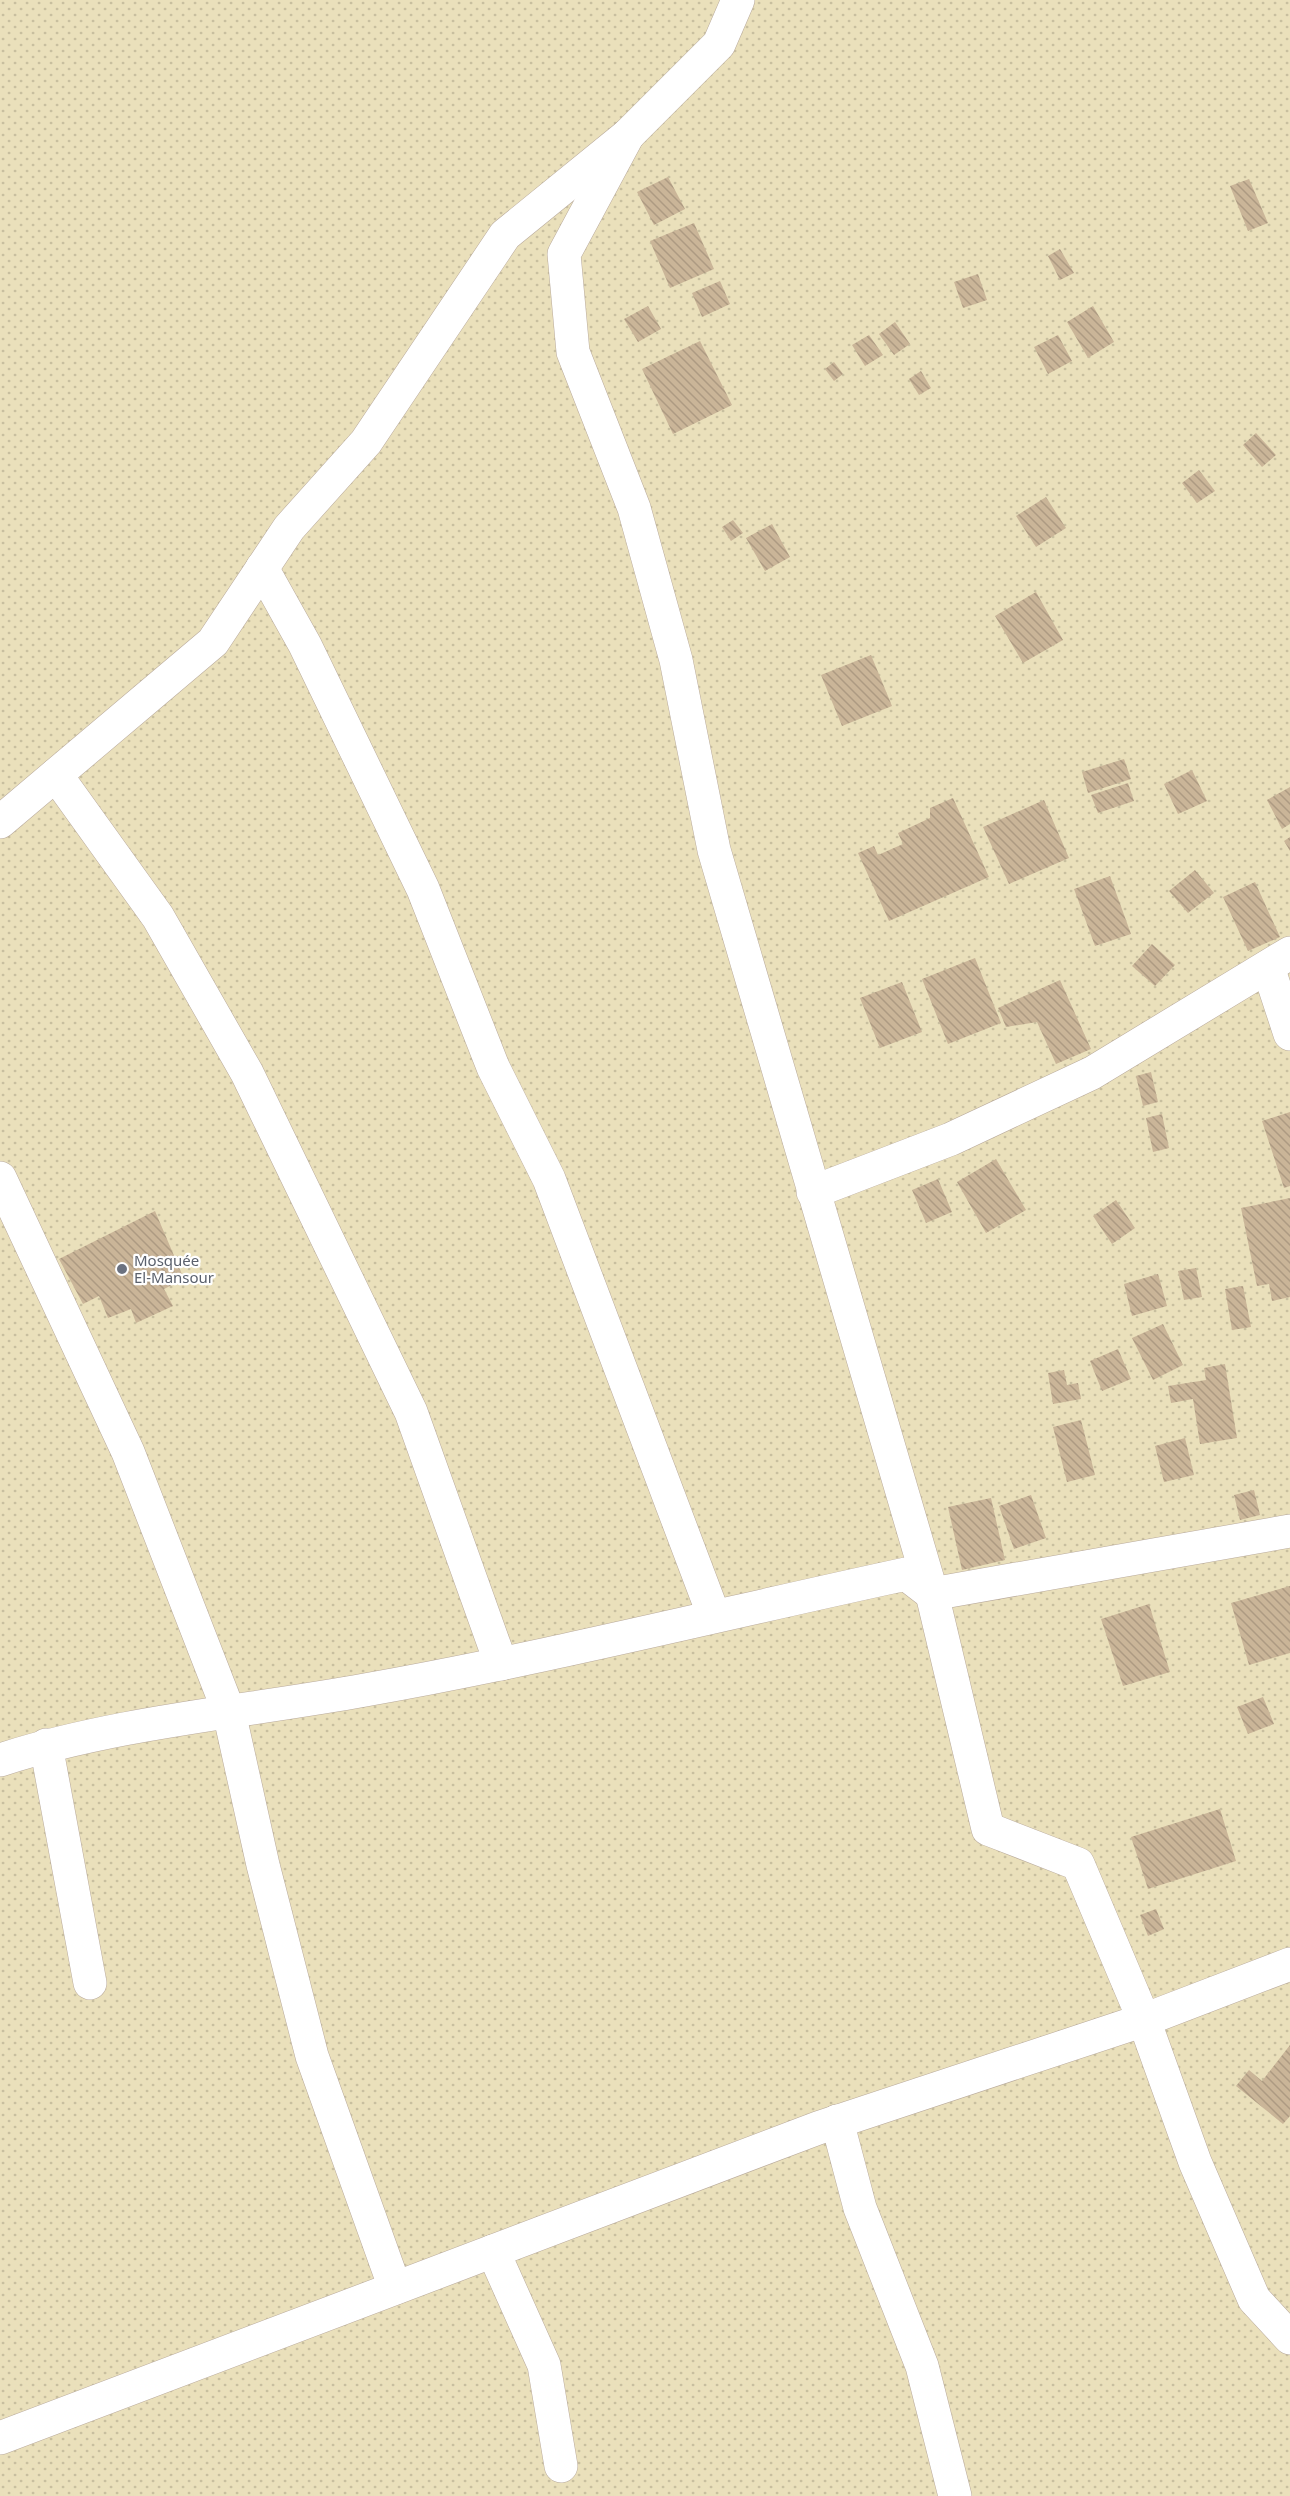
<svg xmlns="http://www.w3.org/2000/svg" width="1290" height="2496" viewBox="0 0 1290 2496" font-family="'Noto Sans',sans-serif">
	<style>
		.sand { fill: url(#sand-dots) }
		.building { fill: url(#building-back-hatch) }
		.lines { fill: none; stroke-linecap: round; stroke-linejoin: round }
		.minor-casing { stroke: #b9aa9c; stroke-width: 34 }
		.minor { stroke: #fff; stroke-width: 33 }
		.worship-dot { fill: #6b7280; stroke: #fff; stroke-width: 2 }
		.labels { text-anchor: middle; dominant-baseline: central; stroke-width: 4.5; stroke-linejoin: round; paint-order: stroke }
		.worship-label { font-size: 15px; fill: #5b616d; stroke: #fff; text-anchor: start }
	</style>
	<defs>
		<pattern id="sand-dots" width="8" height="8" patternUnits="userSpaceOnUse" patternTransform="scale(1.5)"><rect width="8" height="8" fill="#eae0bb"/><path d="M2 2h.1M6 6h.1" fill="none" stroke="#c8bf9f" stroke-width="1.8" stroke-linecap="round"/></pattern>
		<pattern id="building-back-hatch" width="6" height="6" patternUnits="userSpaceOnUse" patternTransform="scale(1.5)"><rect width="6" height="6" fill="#cab598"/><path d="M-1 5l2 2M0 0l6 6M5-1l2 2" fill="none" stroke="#ad9a82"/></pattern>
	</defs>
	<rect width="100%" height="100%" fill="#f7e7d8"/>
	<!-- sand -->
	<rect class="sand" x="0" y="0" width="1290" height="2496"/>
	<!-- building -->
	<g class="building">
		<path d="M 668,177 L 685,209 L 654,225 L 637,192 Z"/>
		<path d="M 1249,179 L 1268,223 L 1248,231 L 1230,186 Z"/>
		<path d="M 694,223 L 714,269 L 670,288 L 650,241 Z"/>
		<path d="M 1060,249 L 1074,273 L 1060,280 L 1048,256 Z"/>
		<path d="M 978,274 L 987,300 L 963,308 L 954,282 Z"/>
		<path d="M 720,281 L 730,304 L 702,317 L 692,293 Z"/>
		<path d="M 648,306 L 661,329 L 638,342 L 624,319 Z"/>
		<path d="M 1093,306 L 1114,342 L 1088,358 L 1067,322 Z"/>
		<path d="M 895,322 L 910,344 L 894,355 L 879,334 Z"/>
		<path d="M 869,335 L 883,355 L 865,366 L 852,345 Z"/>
		<path d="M 1058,335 L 1072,361 L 1048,374 L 1034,347 Z"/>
		<path d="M 700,341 L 732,405 L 673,434 L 642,369 Z"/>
		<path d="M 834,362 L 843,374 L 834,381 L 825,369 Z"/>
		<path d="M 921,371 L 931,388 L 919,395 L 909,379 Z"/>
		<path d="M 1256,433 L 1276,455 L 1262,467 L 1243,445 Z"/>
		<path d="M 1199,470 L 1215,491 L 1197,503 L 1182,483 Z"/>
		<path d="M 1046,497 L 1066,528 L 1036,547 L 1016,516 Z"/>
		<path d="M 733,520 L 743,533 L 731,541 L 722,527 Z"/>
		<path d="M 772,524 L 790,557 L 765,571 L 746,538 Z"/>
		<path d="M 1036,592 L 1063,640 L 1023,663 L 995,616 Z"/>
		<path d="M 871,655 L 892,706 L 842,726 L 821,675 Z"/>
		<path d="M 1124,759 L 1131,779 L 1088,793 L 1082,772 Z"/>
		<path d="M 1192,770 L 1207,801 L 1178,814 L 1164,784 Z"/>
		<path d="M 1128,783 L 1134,801 L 1098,813 L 1091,795 Z"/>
		<path d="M 1290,787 L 1290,824 L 1282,829 L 1267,800 Z"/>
		<path d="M 953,798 L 989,877 L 889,921 L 858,853 L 874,846 L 878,855 L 903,844 L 898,833 L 930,818 L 930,808 Z"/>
		<path d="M 1044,800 L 1069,858 L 1009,884 L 983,827 Z"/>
		<path d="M 1290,837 L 1290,851 L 1284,841 Z"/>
		<path d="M 1195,870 L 1214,893 L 1188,913 L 1169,891 Z"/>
		<path d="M 1110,876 L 1131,934 L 1095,946 L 1074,889 Z"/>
		<path d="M 1255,882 L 1280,937 L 1248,951 L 1223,897 Z"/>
		<path d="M 1152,944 L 1175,965 L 1155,986 L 1132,966 Z"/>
		<path d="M 975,958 L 1001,1023 L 948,1044 L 922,979 Z"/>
		<path d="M 1060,980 L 1091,1049 L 1056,1064 L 1037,1022 L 1006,1027 L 998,1008 Z"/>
		<path d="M 902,982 L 922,1032 L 880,1048 L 860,998 Z"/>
		<path d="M 1151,1072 L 1158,1102 L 1143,1106 L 1136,1076 Z"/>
		<path d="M 1290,1112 L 1290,1186 L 1284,1188 L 1262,1121 Z"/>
		<path d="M 1162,1114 L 1169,1148 L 1153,1152 L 1146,1118 Z"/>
		<path d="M 996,1159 L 1026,1210 L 986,1233 L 957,1182 Z"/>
		<path d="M 938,1179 L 952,1212 L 926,1223 L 912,1190 Z"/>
		<path d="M 1290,1198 L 1290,1297 L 1272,1301 L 1269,1284 L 1257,1286 L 1241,1208 Z"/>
		<path d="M 1116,1200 L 1135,1228 L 1112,1244 L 1093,1216 Z"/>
		<path d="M 155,1211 L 184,1279 L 164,1289 L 173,1306 L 136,1323 L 131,1309 L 108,1318 L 99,1296 L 83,1304 L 59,1259 Z"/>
		<path d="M 1196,1268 L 1202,1297 L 1184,1300 L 1178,1271 Z"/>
		<path d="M 1158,1274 L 1167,1306 L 1132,1316 L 1124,1284 Z"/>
		<path d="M 1243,1286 L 1251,1327 L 1232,1330 L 1225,1289 Z"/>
		<path d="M 1163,1324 L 1183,1365 L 1153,1380 L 1132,1338 Z"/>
		<path d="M 1118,1349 L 1131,1379 L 1102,1391 L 1090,1361 Z"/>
		<path d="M 1225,1364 L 1237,1438 L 1200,1444 L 1193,1399 L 1171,1403 L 1168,1386 L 1206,1380 L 1204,1368 Z"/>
		<path d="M 1064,1370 L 1067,1385 L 1078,1383 L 1081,1399 L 1053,1404 L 1048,1373 Z"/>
		<path d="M 1081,1420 L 1095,1475 L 1067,1482 L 1053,1427 Z"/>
		<path d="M 1185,1438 L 1194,1475 L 1164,1482 L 1155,1446 Z"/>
		<path d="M 1254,1490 L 1260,1515 L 1240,1520 L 1234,1495 Z"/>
		<path d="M 1031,1495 L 1046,1538 L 1014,1549 L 999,1506 Z"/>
		<path d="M 991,1498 L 1005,1560 L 962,1570 L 948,1507 Z"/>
		<path d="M 1290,1586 L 1290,1653 L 1249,1665 L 1231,1603 Z"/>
		<path d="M 1149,1604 L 1170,1672 L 1123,1686 L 1101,1619 Z"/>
		<path d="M 1263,1697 L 1274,1724 L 1248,1734 L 1237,1707 Z"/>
		<path d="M 1220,1809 L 1236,1861 L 1148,1889 L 1131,1837 Z"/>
		<path d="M 1156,1909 L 1164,1929 L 1148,1936 L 1140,1915 Z"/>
		<path d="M 1290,2045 L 1290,2116 L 1283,2124 L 1236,2086 L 1249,2070 L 1262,2081 Z"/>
	</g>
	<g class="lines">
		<defs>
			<g id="minor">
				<path d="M 628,135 L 564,254 L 573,352 L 634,508 L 676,660 L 714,850 L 932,1594 L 988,1829 L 1078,1864 L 1144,2020 L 1195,2162 L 1254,2299 L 1290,2338"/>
				<path d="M 262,568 L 305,645 L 423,889 L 493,1067 L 549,1179 L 714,1616"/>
				<path d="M 56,775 L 158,917 L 247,1073 L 411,1412 L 501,1664"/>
				<path d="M 0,822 L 213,642 L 289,528 L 366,442 L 505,235 L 628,135 L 719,44 L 738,0"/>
				<path d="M 1268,967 L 1290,1034"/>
				<path d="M 0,1178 L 128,1452 L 229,1712 L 263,1865 L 312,2056 L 395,2288"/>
				<path d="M 813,1192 L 951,1139 L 1092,1073 L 1290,953"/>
				<path d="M 46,1745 L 90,1983"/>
				<path d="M 0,1760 C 117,1722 244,1712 365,1690 C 546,1658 725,1613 906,1574 L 932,1594 L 1290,1531"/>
				<path d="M 837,2121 L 860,2208 L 922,2366 L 955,2496"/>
				<path d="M 493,2251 L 544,2365 L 561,2466"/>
				<path d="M 0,2438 L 818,2128 L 1144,2020 L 1290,1964"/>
			</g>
		</defs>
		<!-- minor casing -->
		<use href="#minor" class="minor-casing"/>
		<!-- minor -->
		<use href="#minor" class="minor"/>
	</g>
	<!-- markers -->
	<circle class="worship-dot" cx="122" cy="1269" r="6"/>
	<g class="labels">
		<!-- worship labels -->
		<g class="worship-label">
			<text x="134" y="1260">Mosquée<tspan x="134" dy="17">El-Mansour</tspan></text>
		</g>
	</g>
</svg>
